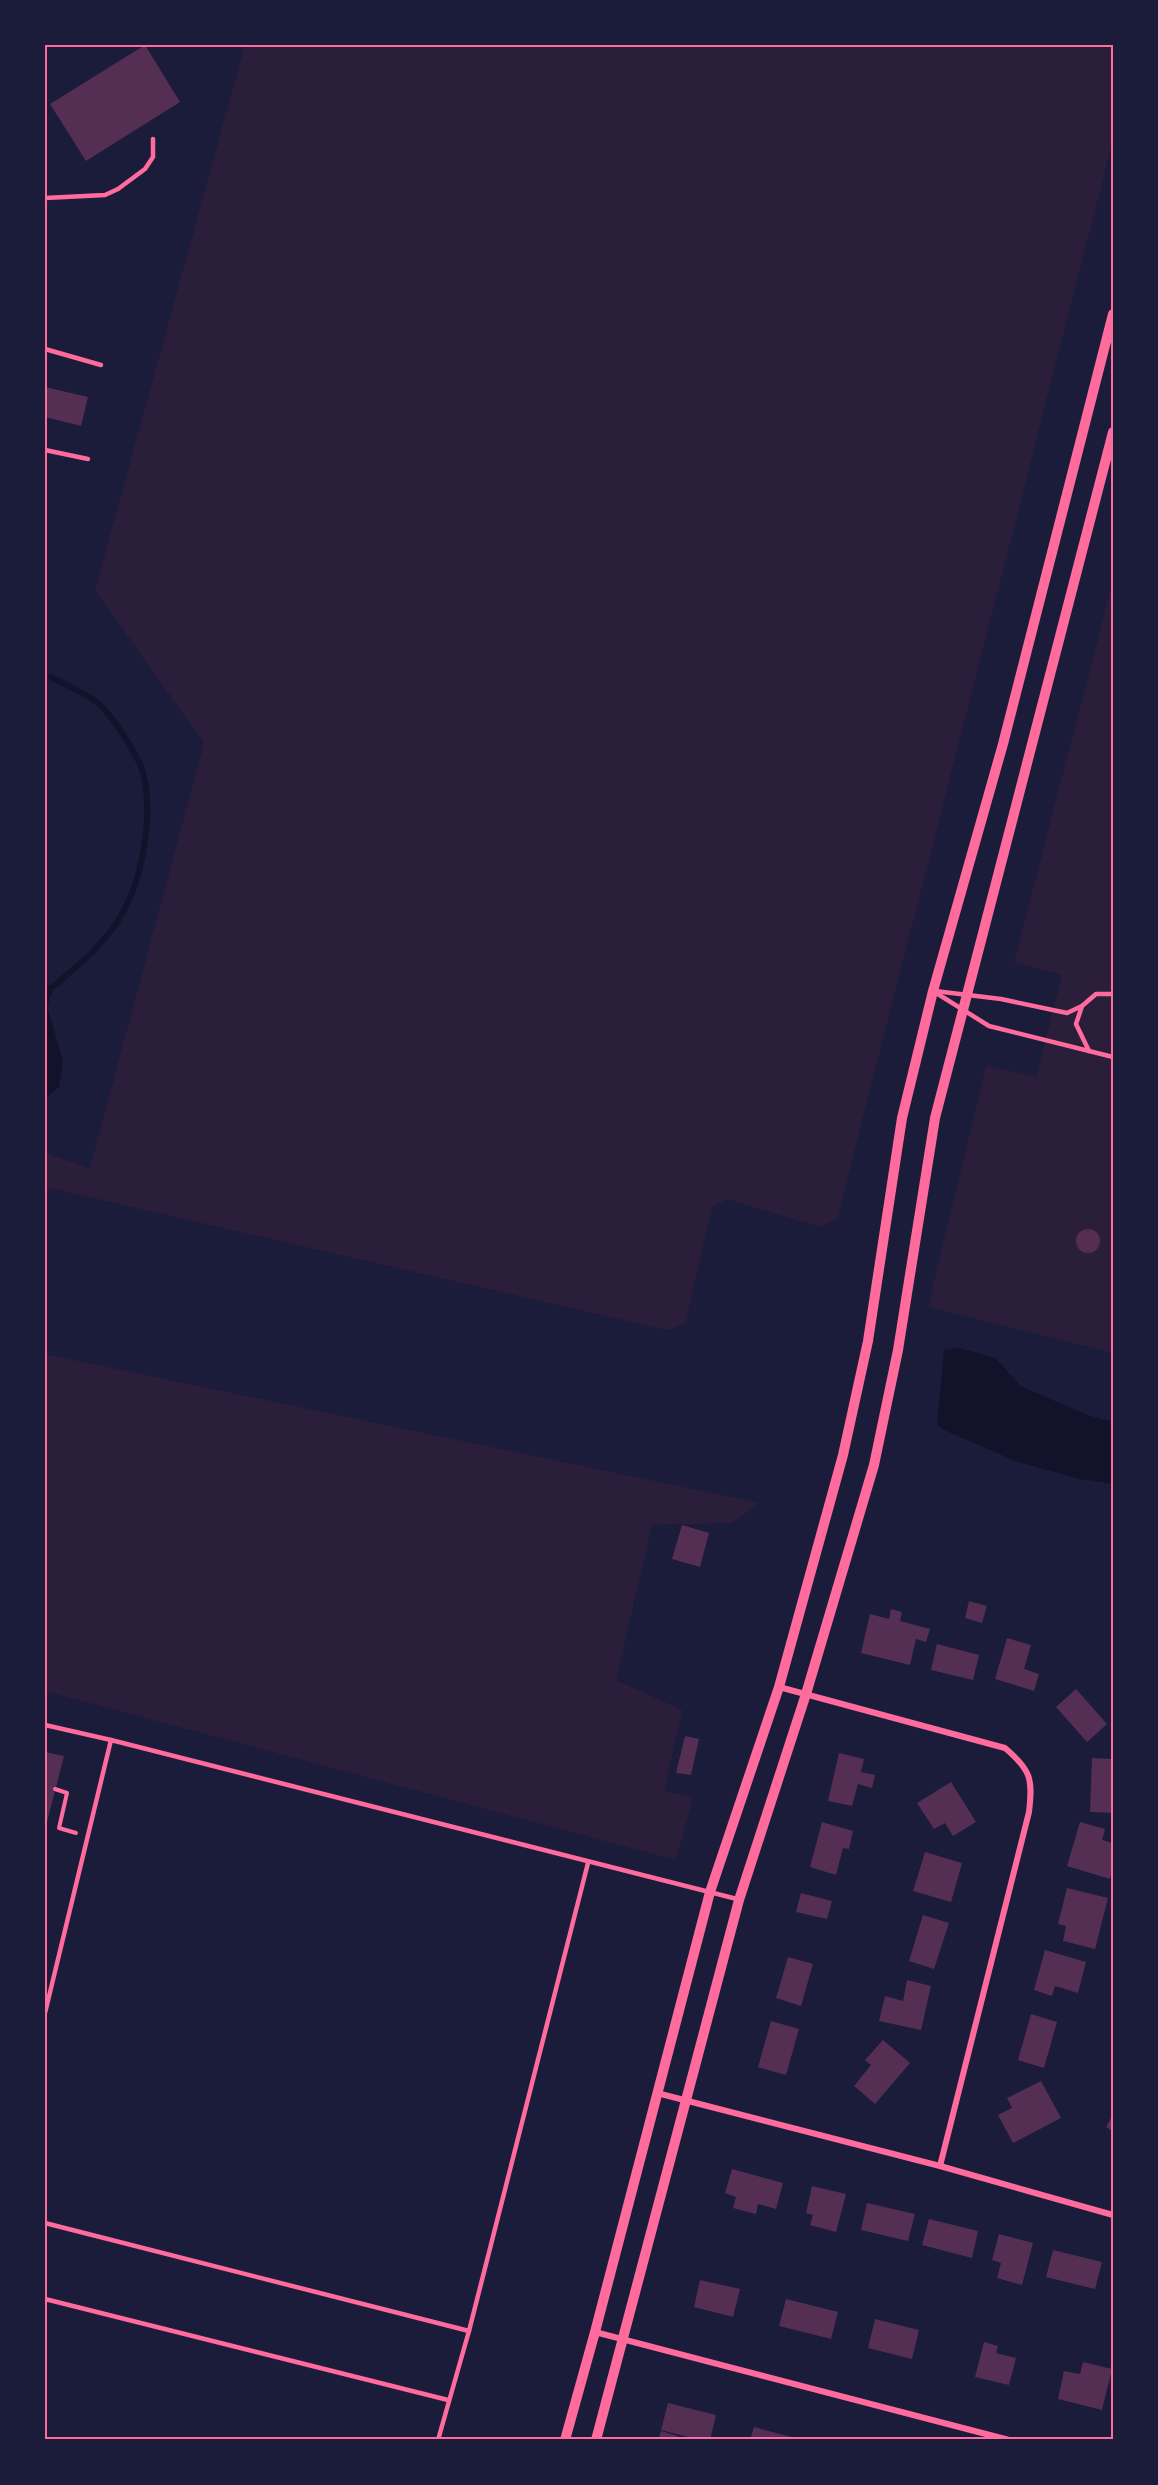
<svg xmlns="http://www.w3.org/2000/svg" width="1158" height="2485" viewBox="0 0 1158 2485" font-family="Lato,sans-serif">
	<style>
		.green { fill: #2a1e3b }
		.water { fill: #12122b }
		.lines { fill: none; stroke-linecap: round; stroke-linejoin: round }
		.stream { stroke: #12122b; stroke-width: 6 }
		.building { fill: #542f53 }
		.path { stroke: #ff6b9d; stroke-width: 4 }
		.service { stroke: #ff6b9d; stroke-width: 4.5 }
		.minor { stroke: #ff6b9d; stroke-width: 6 }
		.tertiary { stroke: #ff6b9d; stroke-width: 10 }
		.neatline { fill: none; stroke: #ff6b9d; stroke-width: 2 }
	</style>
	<rect width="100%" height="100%" fill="#1b1b3a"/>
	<!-- green -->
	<g class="green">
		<path d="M 245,45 L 1113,45 L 1113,140 L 837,1219 L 820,1227 L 727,1199 L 712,1207 L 685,1324 L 667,1330 L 45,1187 L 45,1153 L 90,1168 L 204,743 L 95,590 Z"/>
		<path d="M 1113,581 L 1113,1353 L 928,1307 L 986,1066 L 1036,1077 L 1062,975 L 1014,962 Z"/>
		<path d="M 45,1354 L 760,1503 L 732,1523 L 652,1525 L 616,1680 L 682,1710 L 664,1791 L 693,1797 L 676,1860 L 45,1691 Z"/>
	</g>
	<!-- water -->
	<g class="water">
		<path d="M 45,985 L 55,985 L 47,1006 L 63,1061 L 59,1087 L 48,1096 L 45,1096 Z"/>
		<path d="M 959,1348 L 995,1358 L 1021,1386 L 1045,1397 L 1090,1416 L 1113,1422 L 1113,1484 L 1080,1479 L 1018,1462 L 944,1430 L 937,1425 L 944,1350 Z"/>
	</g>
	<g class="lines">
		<!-- stream -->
		<path class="stream" d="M 51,677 C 66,685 86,693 99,704 C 112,716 139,756 143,773 C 154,815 142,883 119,919 C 103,945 78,966 55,985"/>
	</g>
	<!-- building -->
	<g class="building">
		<path d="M 145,45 L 180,102 L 86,161 L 50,104 Z"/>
		<path d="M 45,387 L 88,397 L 81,426 L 45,417 Z"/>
		<circle cx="1088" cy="1241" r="12"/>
		<path d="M 682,1525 L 709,1533 L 700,1567 L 672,1559 Z"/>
		<path d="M 969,1601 L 987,1606 L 982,1623 L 965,1618 Z"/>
		<path d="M 891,1609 L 902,1612 L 900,1621 L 930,1629 L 926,1642 L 916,1639 L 910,1665 L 861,1653 L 870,1614 L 889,1619 Z"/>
		<path d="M 1007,1638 L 1031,1645 L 1024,1669 L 1039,1674 L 1034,1691 L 995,1679 Z"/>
		<path d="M 937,1644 L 979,1655 L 973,1680 L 931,1670 Z"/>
		<path d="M 1076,1689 L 1107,1724 L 1087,1742 L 1056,1707 Z"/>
		<path d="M 685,1736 L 699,1739 L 691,1775 L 676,1773 Z"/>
		<path d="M 45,1752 L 64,1756 L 47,1822 L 45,1821 Z"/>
		<path d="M 839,1753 L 864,1759 L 861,1772 L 875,1775 L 872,1788 L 858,1784 L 852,1806 L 828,1801 Z"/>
		<path d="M 1092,1758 L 1113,1759 L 1113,1813 L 1090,1812 Z"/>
		<path d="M 951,1782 L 976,1822 L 953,1836 L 945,1823 L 934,1829 L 917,1803 Z"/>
		<path d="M 822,1822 L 853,1831 L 849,1849 L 843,1848 L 836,1875 L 810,1867 Z"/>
		<path d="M 1080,1822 L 1105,1829 L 1102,1840 L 1113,1843 L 1113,1866 L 1110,1879 L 1067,1866 Z"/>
		<path d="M 925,1852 L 962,1863 L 951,1902 L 913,1891 Z"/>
		<path d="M 1067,1888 L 1108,1898 L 1095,1949 L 1063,1941 L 1066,1926 L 1058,1924 Z"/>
		<path d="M 801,1893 L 832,1901 L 827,1919 L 796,1912 Z"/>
		<path d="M 923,1915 L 949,1923 L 934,1969 L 909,1961 Z"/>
		<path d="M 1045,1950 L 1086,1962 L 1078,1993 L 1055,1986 L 1052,1996 L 1034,1990 Z"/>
		<path d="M 788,1957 L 813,1964 L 801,2006 L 776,1998 Z"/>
		<path d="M 907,1980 L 931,1986 L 921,2030 L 879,2021 L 885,1996 L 903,2001 Z"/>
		<path d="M 1031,2014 L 1057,2022 L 1044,2068 L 1018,2060 Z"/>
		<path d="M 771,2021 L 799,2029 L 786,2075 L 758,2067 Z"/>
		<path d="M 883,2040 L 910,2063 L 875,2104 L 854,2086 L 871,2065 L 865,2060 Z"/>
		<path d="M 1041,2081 L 1061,2118 L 1013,2143 L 998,2115 L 1012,2108 L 1007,2098 Z"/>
		<path d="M 1113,2114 L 1113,2131 L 1106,2127 Z"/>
		<path d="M 732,2169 L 783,2183 L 776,2209 L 758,2204 L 756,2214 L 733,2208 L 736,2197 L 725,2193 Z"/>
		<path d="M 812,2186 L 846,2194 L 836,2232 L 810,2225 L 813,2215 L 806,2213 Z"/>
		<path d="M 867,2203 L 915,2214 L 908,2241 L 861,2230 Z"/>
		<path d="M 929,2219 L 978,2231 L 972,2258 L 922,2245 Z"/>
		<path d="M 999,2234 L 1033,2243 L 1022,2285 L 997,2278 L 1001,2263 L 992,2260 Z"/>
		<path d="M 1053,2250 L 1102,2262 L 1095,2289 L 1046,2277 Z"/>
		<path d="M 700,2280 L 740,2289 L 733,2317 L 694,2307 Z"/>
		<path d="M 786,2299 L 838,2312 L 831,2339 L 779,2326 Z"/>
		<path d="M 875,2319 L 919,2330 L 912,2359 L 868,2348 Z"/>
		<path d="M 984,2342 L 998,2346 L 996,2353 L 1016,2358 L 1009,2385 L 975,2377 Z"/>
		<path d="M 1083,2362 L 1112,2369 L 1102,2410 L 1058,2399 L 1064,2371 L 1080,2374 Z"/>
		<path d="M 668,2403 L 716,2415 L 710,2440 L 700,2440 L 661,2430 Z"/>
		<path d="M 754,2427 L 799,2439 L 799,2440 L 750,2440 Z"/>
		<path d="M 661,2431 L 678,2436 L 677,2440 L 658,2440 Z"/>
	</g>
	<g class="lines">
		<!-- path -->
		<path class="path" d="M 55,1789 L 67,1793 L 59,1828 L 76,1833"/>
		<!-- service -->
		<g class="service">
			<path d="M 45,46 L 46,45"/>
			<path d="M 45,198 L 105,195 L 118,189 L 145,169 L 153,157 L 153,139"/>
			<path d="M 45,349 L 101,365"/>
			<path d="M 45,450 L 88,459"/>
			<path d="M 933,991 L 989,1026 L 1113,1057"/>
			<path d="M 935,991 L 1001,999 L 1067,1013 L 1082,1006 L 1096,994 L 1113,994"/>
			<path d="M 1082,1006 L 1076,1024 L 1089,1051"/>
			<path d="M 45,1725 L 111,1740"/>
			<path d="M 45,2013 L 111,1740 L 737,1899"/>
			<path d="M 45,2223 L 469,2331"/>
			<path d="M 45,2299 L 448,2400"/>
			<path d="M 438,2440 L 469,2331 L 588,1863"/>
		</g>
		<!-- minor -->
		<g class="minor">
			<path d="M 779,1687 L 1005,1748 C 1031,1770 1033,1779 1029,1812 L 940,2166"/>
			<path d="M 657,2093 L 940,2166 L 1113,2215"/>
			<path d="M 595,2332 L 1009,2440"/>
		</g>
		<!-- tertiary -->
		<g class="tertiary">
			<path d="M 565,2440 L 595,2332 L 710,1892 L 779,1687 L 843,1455 L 868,1341 L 902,1118 L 933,991 L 1003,744 L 1113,314"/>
			<path d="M 596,2440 L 739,1900 L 806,1694 L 874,1465 L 898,1350 L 935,1118 L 1113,432"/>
		</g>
	</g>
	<!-- border -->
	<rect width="1158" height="2485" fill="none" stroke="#1b1b3a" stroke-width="93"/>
	<rect x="46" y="46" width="1066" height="2392" class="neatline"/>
</svg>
